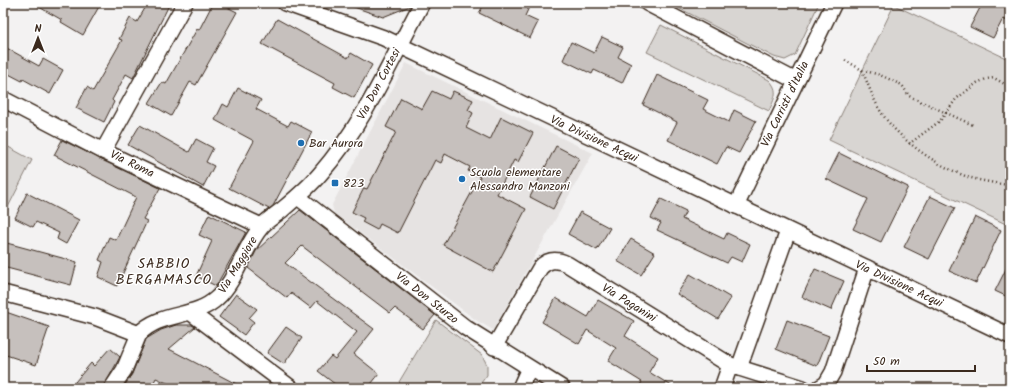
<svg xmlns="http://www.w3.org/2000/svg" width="1013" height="391" viewBox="0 0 1013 391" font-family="Kalam,sans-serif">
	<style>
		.built { fill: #e6e3e2 }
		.green { fill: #d8d5d2; stroke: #8a8078 }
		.building { fill: #c6c0bd; stroke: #3b2a1e }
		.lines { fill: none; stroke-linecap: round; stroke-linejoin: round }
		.street-casing { stroke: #3b2a1e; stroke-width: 18 }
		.path { stroke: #3b2a1e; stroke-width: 2.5; stroke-dasharray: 1 3; stroke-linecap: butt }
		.street { stroke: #fff; stroke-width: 15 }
		.poi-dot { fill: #1f6fb2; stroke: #fff; stroke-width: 1.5 }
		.labels { text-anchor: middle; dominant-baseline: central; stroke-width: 3; stroke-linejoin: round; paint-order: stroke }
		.street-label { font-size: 12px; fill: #3b2a1e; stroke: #fff }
		.poi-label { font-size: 12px; fill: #3b2a1e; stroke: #fff; text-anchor: start }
		.quarter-label { font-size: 14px; letter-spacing: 1px; fill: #3b2a1e; stroke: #fff }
	</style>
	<rect width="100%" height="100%" fill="#f3f2f2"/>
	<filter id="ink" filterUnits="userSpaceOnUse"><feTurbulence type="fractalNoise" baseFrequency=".025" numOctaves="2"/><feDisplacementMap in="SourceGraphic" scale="8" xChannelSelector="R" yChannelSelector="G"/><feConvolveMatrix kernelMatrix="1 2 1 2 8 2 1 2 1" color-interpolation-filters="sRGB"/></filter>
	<g filter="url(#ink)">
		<!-- built -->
		<path class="built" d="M 406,63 L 593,153 L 493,330 L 476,320 L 334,213 L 332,205 Z"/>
		<!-- green -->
		<g class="green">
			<path d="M 669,3 L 819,3 L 795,55 L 785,60 L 774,57 Z"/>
			<path d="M 894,5 L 1010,60 L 1010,226 L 829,140 Z"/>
			<path d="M 661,25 L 769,80 C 780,91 774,99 769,111 L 647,52 Z"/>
			<path d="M 3,144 L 32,160 L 3,217 Z"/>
			<path d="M 436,320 L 482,355 L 487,365 L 487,375 L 481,383 L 467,388 L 401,388 L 402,385 L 399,382 Z"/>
		</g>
		<!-- building -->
		<g class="building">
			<path d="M 32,3 L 101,3 L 83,35 L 61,22 L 62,20 Z"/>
			<path d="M 148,3 L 170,3 L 133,78 L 126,74 L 112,100 L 114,102 L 104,122 L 76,108 L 87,87 L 93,91 L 122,40 L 119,39 L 130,18 L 137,22 Z"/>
			<path d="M 213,3 L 219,3 L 237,12 L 196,85 L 190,82 L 171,116 L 149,103 L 162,82 L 166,84 L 197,29 L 199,30 Z"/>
			<path d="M 348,3 L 412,3 L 410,6 L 383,17 L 348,5 Z"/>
			<path d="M 485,3 L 531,3 L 525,16 L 538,22 L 530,38 L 479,13 Z"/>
			<path d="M 991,3 L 1010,3 L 1010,22 L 1003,19 L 993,38 L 970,27 L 982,4 L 989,7 Z"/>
			<path d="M 277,19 L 348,58 L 351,53 L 372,65 L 354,98 L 333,87 L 335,83 L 262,44 Z"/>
			<path d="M 602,37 L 623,47 L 618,57 L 631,64 L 622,83 L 594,70 L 592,74 L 563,60 L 571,42 L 594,53 Z"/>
			<path d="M 3,46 L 39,66 L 43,59 L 63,70 L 50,94 L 23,79 L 22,81 L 3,71 Z"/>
			<path d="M 657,75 L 708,100 L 703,109 L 729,122 L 734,110 L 756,121 L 739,153 L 726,147 L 717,164 L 668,140 L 677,122 L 643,105 Z"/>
			<path d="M 238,88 L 261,100 L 256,109 L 288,126 L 291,121 L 312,132 L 273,206 L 269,209 L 229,188 L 254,141 L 215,120 L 223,104 L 228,107 Z"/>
			<path d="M 432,91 L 449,99 L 453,91 L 473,100 L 468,110 L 473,113 L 466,128 L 490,140 L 501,117 L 533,133 L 518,162 L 514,160 L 497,194 L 526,209 L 493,272 L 443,245 L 480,177 L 468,171 L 470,167 L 445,154 L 441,163 L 435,160 L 398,233 L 380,224 L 377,230 L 362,222 L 364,218 L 352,212 L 364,188 L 367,189 L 396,132 L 386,127 L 401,98 L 422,109 Z"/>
			<path d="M 140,125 L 189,152 L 196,139 L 213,148 L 206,162 L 214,166 L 203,187 L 128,145 Z"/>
			<path d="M 62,140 L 160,188 L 143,219 L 147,221 L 117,286 L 98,277 L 103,262 L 99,260 L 109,237 L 116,240 L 136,197 L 54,155 Z"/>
			<path d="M 556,146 L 579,158 L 553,209 L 530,197 Z"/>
			<path d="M 839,153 L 908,187 L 881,242 L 853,229 L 868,199 L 826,179 Z"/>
			<path d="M 27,193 L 79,220 L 66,244 L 57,239 L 59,233 L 36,222 L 33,227 L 15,218 Z"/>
			<path d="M 930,196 L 955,208 L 929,259 L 904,247 Z"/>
			<path d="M 661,199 L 686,211 L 682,219 L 724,239 L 727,233 L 750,244 L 742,262 L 731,257 L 727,263 L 657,230 L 661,223 L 651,218 Z"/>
			<path d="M 300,210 L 435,315 L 423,329 L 395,308 L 390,313 L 302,246 L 285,263 L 374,329 L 354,354 L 379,374 L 368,388 L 340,388 L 318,371 L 331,356 L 335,359 L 357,332 L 317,301 L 311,308 L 291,293 L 287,298 L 248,268 L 256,251 Z"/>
			<path d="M 580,212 L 610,228 L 597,250 L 568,234 Z"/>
			<path d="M 209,214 L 246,232 L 216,286 L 196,276 L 212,241 L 199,235 Z"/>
			<path d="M 975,217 L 1001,230 L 976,283 L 949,271 Z"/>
			<path d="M 631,239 L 655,253 L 641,275 L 617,261 Z"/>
			<path d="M 3,242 L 77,262 L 71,285 L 3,267 Z"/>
			<path d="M 1010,261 L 1010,298 L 995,291 Z"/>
			<path d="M 815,269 L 844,281 L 831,310 L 802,297 Z"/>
			<path d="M 690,274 L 731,298 L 718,319 L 677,294 Z"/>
			<path d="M 236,294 L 257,309 L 249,318 L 254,322 L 244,335 L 219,317 Z"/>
			<path d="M 556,298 L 588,317 L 598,300 L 634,321 L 625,336 L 658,357 L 649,372 L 675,388 L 638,388 L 642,382 L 608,361 L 616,348 L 587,330 L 579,344 L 542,322 Z"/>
			<path d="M 3,311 L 49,327 L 36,365 L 3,354 Z"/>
			<path d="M 787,320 L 829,336 L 817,366 L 776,349 Z"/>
			<path d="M 176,325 L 192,325 L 195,327 L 169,349 L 244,388 L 178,388 L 156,378 L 151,388 L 123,388 L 132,374 L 146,339 L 161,330 Z"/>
			<path d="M 286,327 L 302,338 L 284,364 L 267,353 Z"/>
			<path d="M 110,348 L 120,357 L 103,388 L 70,388 L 91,363 L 94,366 Z"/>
		</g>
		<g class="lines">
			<defs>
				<g id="street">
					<path d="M 285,3 L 384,38 L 1010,336"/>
					<path d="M 647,3 L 796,81"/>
					<path d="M 3,99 L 103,151 L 261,226"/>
					<path d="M 103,151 L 185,3"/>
					<path d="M 298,197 L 466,328 L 562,388"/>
					<path d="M 736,206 L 834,3"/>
					<path d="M 3,293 L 95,317 L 139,334"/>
					<path d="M 190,312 L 291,388"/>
					<path d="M 494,347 L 540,268 C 548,259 557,259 567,264 L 730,365 L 803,388"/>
					<path d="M 739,368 L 788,231"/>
					<path d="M 112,388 L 124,370 L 139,334 C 160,311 195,319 217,298 C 237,280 244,246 262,226 C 267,220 276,215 283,209 C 296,198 309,187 320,174 C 364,124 391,61 422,3"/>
					<path d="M 520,388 L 529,368"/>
					<path d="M 722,388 L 730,365"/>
					<path d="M 819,388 L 826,384 L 833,372 L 867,268"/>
				</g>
			</defs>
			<!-- street casing -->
			<use href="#street" class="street-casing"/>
			<!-- path -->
			<g class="path">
				<path d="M 845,60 L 862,70 L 880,75 L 902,85 L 909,96 L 973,125"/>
				<path d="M 862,70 C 868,84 873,99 881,112 C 899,140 937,166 968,177 C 981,181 995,183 1008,185 L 1010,184"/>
				<path d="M 909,144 L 940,121 L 956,99 L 977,83 L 986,79 L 994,78 L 1010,87"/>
			</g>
			<!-- street -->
			<use href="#street" class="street"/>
		</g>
	</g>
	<!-- markers -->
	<g class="poi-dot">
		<circle cx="301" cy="143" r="4"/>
		<circle cx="462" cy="179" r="4"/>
		<rect x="331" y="179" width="8" height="8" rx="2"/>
	</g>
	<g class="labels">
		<!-- street labels -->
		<g class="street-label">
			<text transform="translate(379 84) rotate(-62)">Via Don Cortesi</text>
			<text transform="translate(785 104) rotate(-64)">Via Carristi d'Italia</text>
			<text transform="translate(594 139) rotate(25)">Via Divisione Acqui</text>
			<text transform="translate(132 164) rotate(26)">Via Roma</text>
			<text transform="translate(238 265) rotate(-59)">Via Maggiore</text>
			<text transform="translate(899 284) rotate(25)">Via Divisione Acqui</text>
			<text transform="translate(427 298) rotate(38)">Via Don Sturzo</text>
			<text transform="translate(629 303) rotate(32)">Via Paganini</text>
		</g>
		<!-- poi labels -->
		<g class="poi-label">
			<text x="309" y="143">Bar Aurora</text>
			<text x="470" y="172">Scuola elementare<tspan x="470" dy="14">Alessandro Manzoni</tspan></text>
			<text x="343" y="183">823</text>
		</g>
		<!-- quarter labels -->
		<g class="quarter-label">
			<text x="164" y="264">SABBIO<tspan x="164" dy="16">BERGAMASCO</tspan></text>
		</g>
	</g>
	<!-- margin -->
	<rect width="1013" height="391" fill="none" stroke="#fff" stroke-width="16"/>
	<rect x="8" y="8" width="997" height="375" fill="none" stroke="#3b2a1e" stroke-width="1.5" filter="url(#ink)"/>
	<!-- north arrow -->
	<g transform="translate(38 38)" stroke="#ffffff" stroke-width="3" paint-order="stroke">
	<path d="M0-3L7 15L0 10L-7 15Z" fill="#3b2a1e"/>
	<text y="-6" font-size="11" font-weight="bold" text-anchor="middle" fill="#3b2a1e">N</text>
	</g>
	<!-- scale -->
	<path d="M867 365v6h108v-6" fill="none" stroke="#3b2a1e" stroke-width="2"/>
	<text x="873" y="365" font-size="12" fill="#3b2a1e" stroke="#ffffff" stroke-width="3" paint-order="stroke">50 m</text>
</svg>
